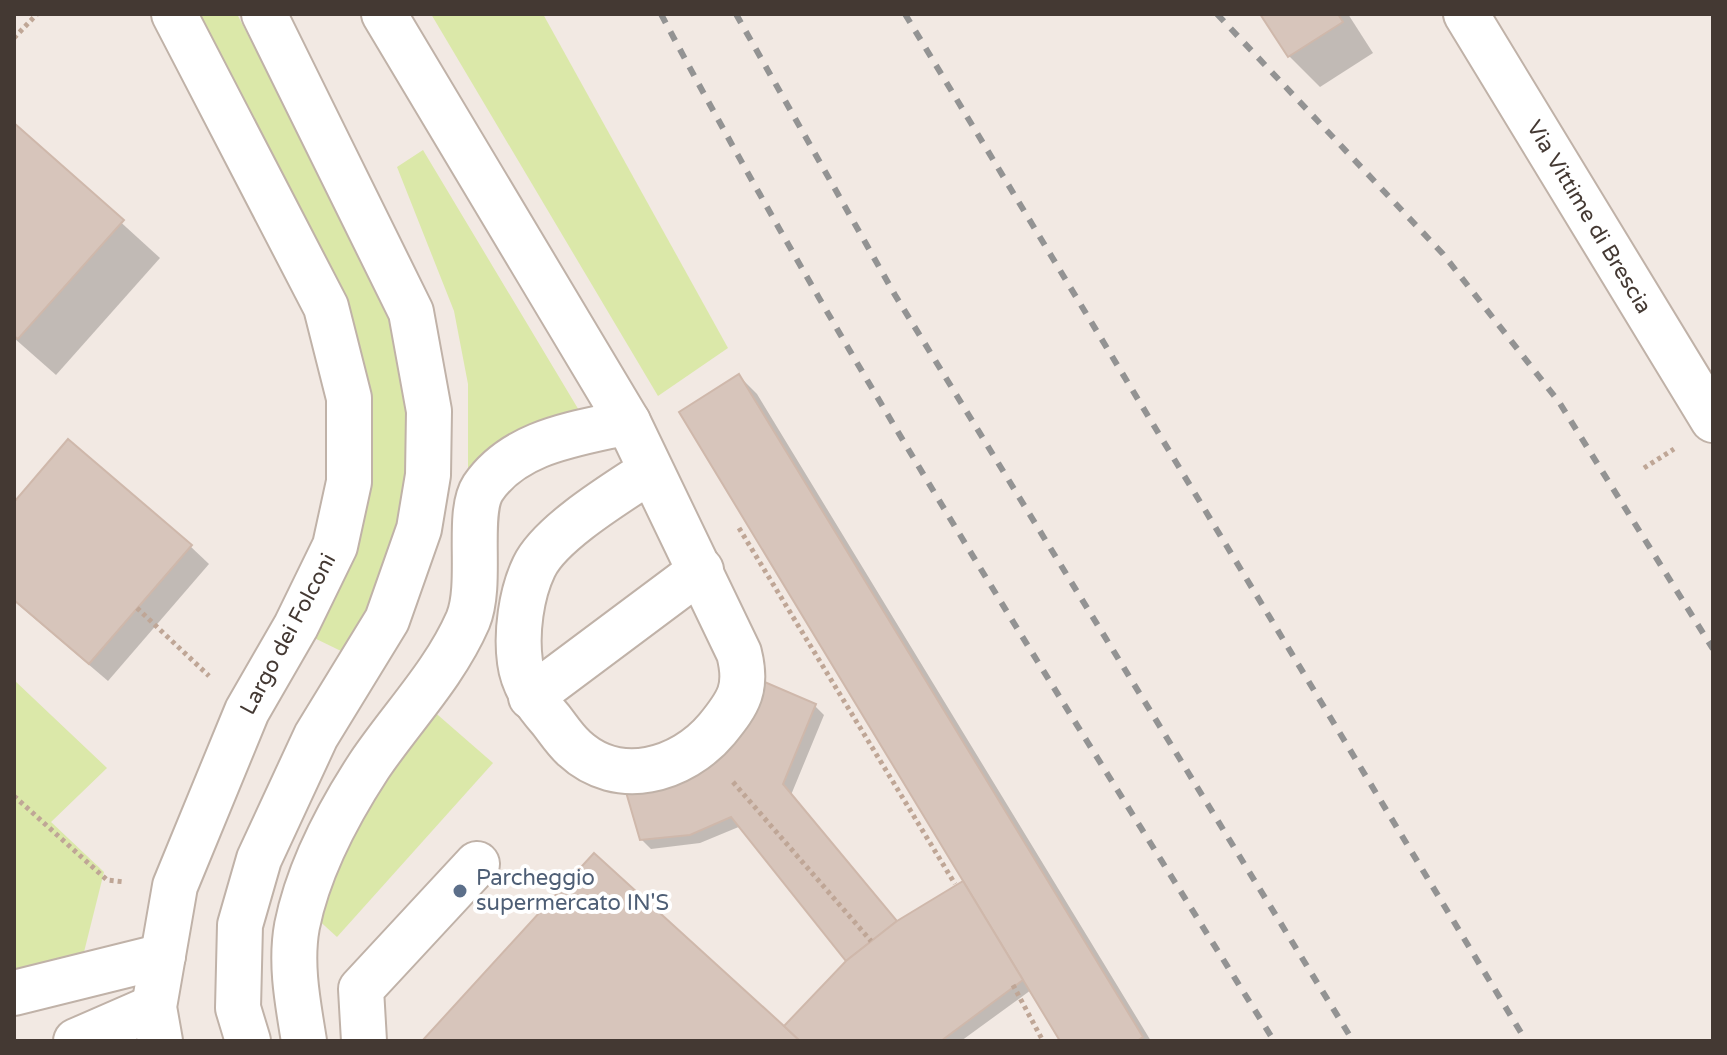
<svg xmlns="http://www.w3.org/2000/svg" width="1727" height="1055" viewBox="0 0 1727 1055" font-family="'Varela Round',sans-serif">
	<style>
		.green { fill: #dbe8a9 }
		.shadow { fill: #0003 }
		.building { fill: #d7c5bb; stroke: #cfb8ab; stroke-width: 2 }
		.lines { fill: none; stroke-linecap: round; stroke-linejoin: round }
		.minor-casing { stroke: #c0b2a8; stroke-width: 48 }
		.path { stroke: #bfa696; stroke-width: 5; stroke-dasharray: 4 4; stroke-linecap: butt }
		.minor { stroke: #fff; stroke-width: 44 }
		.rail { stroke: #939393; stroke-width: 6; stroke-dasharray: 10 10; stroke-linecap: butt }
		.service-dot { fill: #5c6f8a; stroke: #fff; stroke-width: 3 }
		.labels { text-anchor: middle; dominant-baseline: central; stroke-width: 8; stroke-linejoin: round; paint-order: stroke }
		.street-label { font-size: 22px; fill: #443933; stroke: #fff }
		.service-label { font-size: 22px; fill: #4e5e75; stroke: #fff; text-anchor: start }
	</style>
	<rect width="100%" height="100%" fill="#f2e9e3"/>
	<!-- green -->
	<g class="green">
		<path d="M 192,14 L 237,14 L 352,233 L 394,321 L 408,420 L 408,482 L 401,522 L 368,612 L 341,651 L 308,635 L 361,395 Z"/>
		<path d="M 431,14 L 543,14 L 728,348 L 658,396 Z"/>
		<path d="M 423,150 L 580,412 L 468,475 L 468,384 L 454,311 L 397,167 Z"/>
		<path d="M 14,680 L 107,768 L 51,822 L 104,872 L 82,960 L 14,969 Z"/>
		<path d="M 431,709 L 493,763 L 337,937 L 314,916 L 336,856 Z"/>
	</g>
	<!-- shadow -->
	<g class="shadow">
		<path d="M 1262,14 L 1348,14 L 1373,53 L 1320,87 L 1289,56 Z"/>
		<path d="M 14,125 L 160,258 L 56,375 L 14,338 Z"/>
		<path d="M 739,376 L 757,394 L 1151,1041 L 1062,1041 L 1031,990 L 961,1041 L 425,1041 L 792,1037 L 849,961 L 741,826 L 700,843 L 651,849 L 641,839 L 815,706 L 824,715 L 791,795 L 898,923 L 965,882 Z"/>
		<path d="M 14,505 L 190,546 L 209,564 L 108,681 L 14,601 Z"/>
	</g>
	<!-- building -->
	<g class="building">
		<path d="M 1260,14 L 1338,14 L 1343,22 L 1288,57 Z"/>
		<path d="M 14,123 L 124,220 L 18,339 L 14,336 Z"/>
		<path d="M 739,374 L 1143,1037 L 1137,1041 L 1060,1041 L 679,412 Z"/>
		<path d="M 68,439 L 192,545 L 89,664 L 14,600 L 14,502 Z"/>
		<path d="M 760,680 L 816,704 L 783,784 L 897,921 L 846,961 L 731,817 L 690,835 L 640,840 L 626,792 Z"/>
		<path d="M 594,853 L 784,1026 L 800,1041 L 422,1041 Z"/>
		<path d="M 963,881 L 1023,980 L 941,1041 L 800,1041 L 784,1026 L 846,961 L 897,921 Z"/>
	</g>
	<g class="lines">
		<defs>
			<g id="minor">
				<path d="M 384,14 L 628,422 L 739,653 C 748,688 739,702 717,729 C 682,771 618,789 574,748 C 565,740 558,729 551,720 C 536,703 523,685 520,662 C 516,633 521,594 534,567 C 550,533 618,492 650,471"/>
				<path d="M 1466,14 L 1713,420"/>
				<path d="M 531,697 L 701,570"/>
				<path d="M 14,993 L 163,956"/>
				<path d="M 76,1041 L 154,1007"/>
				<path d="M 160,1041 L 154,1007 L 175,886 L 247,711 L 296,626 L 335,546 L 349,482 L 349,398 L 326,307 L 174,14"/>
				<path d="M 248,1041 L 238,1008 L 240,925 L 259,859 L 316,736 L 387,620 L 419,529 L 428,475 L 429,411 L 411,312 L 264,14"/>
				<path d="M 304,1041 C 298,1004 290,964 297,926 C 308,871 339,812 369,766 C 402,717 444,675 468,620 C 483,583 466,514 483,488 C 515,441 576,434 628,422"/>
				<path d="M 364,1041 L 361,989 L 477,864"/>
			</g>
		</defs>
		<!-- minor casing -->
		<use href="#minor" class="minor-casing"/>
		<!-- path -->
		<g class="path">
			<path d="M 14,38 L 37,14"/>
			<path d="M 1644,468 L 1674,449"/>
			<path d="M 739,528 L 955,884"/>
			<path d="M 137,608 L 209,676"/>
			<path d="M 733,782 L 871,941"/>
			<path d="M 14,796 L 107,880 L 125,882"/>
			<path d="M 1013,985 L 1043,1041"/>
		</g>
		<!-- minor -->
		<use href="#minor" class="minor"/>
		<!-- rail -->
		<g class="rail">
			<path d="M 661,14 C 848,366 1063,702 1274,1041"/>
			<path d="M 736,14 L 895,295 L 1353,1041"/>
			<path d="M 905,14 L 1526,1041"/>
			<path d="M 1217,14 L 1443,254 L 1559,402 L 1713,649"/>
		</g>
	</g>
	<!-- markers -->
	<circle class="service-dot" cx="460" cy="891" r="8"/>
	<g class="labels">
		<!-- street labels -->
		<g class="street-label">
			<text transform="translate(1589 217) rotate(59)">Via Vittime di Brescia</text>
			<text transform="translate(288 634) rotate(-62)">Largo dei Folconi</text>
		</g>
		<!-- service labels -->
		<g class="service-label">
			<text x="476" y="878">Parcheggio<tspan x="476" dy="25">supermercato IN'S</tspan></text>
		</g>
	</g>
	<!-- border -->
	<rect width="1727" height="1055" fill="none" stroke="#443933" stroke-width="32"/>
</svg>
